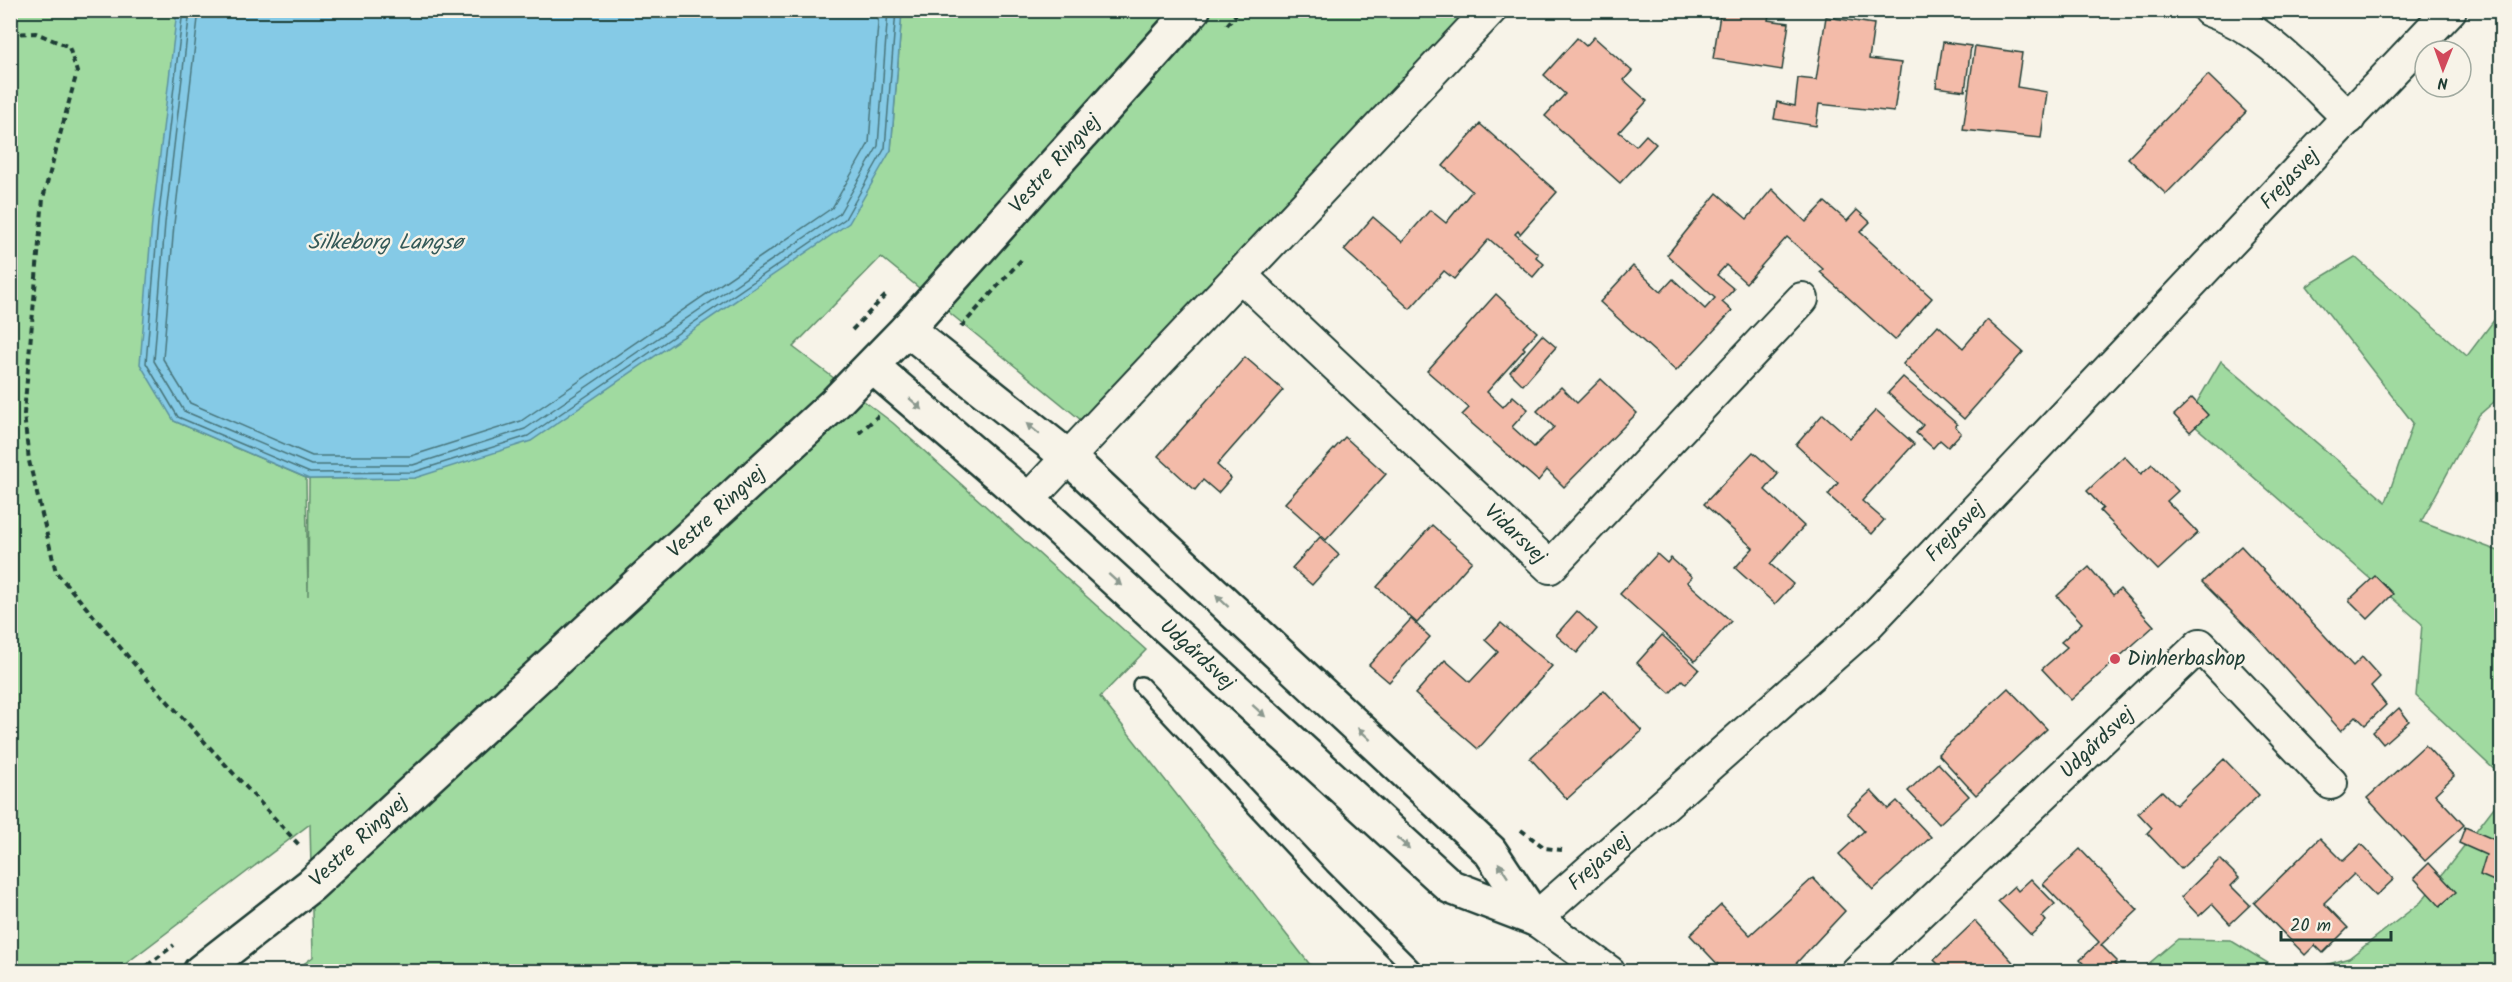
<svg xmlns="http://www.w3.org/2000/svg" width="2512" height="982" viewBox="0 0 2512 982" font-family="Kalam,sans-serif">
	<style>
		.green { fill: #a0daa0; stroke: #608c6a; stroke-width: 1.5 }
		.water { fill: #85cae6; stroke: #5c929f; stroke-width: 1.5 }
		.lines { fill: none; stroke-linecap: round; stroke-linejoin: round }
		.shore { stroke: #48757b; stroke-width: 1.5 }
		.building { fill: #f3bba9; stroke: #1f3d34; stroke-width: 1.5 }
		.lane-casing { stroke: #1f3d34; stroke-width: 20 }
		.street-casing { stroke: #1f3d34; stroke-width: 36 }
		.secondary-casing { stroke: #1f3d34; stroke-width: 38 }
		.path { stroke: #1f3d34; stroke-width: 4; stroke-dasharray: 6 4.5; stroke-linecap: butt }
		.lane { stroke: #f7f3e8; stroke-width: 15 }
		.street { stroke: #f7f3e8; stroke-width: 32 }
		.secondary { stroke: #f7f3e8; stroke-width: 33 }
		.oneway { fill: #8b988e }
		.poi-dot { fill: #d1495b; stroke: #f7f3e8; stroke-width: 2 }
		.labels { text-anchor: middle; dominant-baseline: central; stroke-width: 5; stroke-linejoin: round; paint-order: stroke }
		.street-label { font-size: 21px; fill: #1f3d34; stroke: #f7f3e8 }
		.poi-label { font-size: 21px; fill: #1f3d34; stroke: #f7f3e8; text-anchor: start }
		.water-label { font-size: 22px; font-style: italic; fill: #335958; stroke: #f7f3e8 }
	</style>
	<rect width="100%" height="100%" fill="#f7f3e8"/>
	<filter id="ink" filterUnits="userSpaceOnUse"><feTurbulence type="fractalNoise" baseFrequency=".0167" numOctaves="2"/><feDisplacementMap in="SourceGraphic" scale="12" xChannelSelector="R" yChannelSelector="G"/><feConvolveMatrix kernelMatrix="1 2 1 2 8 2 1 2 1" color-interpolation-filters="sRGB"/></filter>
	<g filter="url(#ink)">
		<!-- green -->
		<g class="green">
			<path d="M 10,11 L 179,11 L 174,421 L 306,478 L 308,596 L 309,479 L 415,478 L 891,150 L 902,11 L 1469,11 L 1092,429 L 881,257 L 793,347 L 893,423 L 1146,650 L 1100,697 L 1315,971 L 294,971 L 313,957 L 310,824 L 116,971 L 11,971 Z"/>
			<path d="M 2355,257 L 2467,356 L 2501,311 L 2501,396 L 2479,415 L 2421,522 L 2501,552 L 2501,776 L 2416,696 L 2422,624 L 2187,419 L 2221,361 L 2386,502 L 2413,423 L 2307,286 Z"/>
			<path d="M 2501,798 L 2501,971 L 2302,972 L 2349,958 L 2421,902 Z"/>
			<path d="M 2178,939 L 2230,940 L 2281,971 L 2140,971 Z"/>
		</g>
		<!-- water -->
		<path class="water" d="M 177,11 L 902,11 L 891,150 L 849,223 L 531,441 L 415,478 L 309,479 L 174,421 L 140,364 L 152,222 Z"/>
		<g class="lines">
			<!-- shore -->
			<g class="shore">
				<path d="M 183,10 L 158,222 L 146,363 L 178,417 L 310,473 L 414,472 L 528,436 L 845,219 L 885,148 L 896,10"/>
				<path d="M 190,10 L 165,223 L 154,361 L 184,411 L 311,465 L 413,465 L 525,429 L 839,214 L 878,146 L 888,10"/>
				<path d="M 199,10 L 174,224 L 163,359 L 190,403 L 312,456 L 411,456 L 521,421 L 832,208 L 869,143 L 879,10"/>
			</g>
		</g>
		<!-- building -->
		<g class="building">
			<path d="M 1770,10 L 1768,20 L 1789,23 L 1782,70 L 1713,59 L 1720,15 L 1699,10 Z"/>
			<path d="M 1826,17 L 1874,24 L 1869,59 L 1901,63 L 1894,112 L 1819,104 L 1816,126 L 1774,119 L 1777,102 L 1795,106 L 1798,78 L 1816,80 Z"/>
			<path d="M 1594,37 L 1632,71 L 1624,80 L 1647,101 L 1619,132 L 1636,146 L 1646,135 L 1656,144 L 1620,183 L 1545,116 L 1565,94 L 1544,75 L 1577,38 L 1586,46 Z"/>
			<path d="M 1943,42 L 1971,46 L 1965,91 L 1936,87 Z"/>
			<path d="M 1975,46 L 2022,53 L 2017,87 L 2047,92 L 2041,138 L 1963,130 Z"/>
			<path d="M 2208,75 L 2246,112 L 2166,194 L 2128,158 Z"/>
			<path d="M 1480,124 L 1557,192 L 1520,234 L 1518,231 L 1515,234 L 1538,254 L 1536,257 L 1544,264 L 1533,277 L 1489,239 L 1454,279 L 1444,271 L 1410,309 L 1344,250 L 1373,217 L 1402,242 L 1430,210 L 1446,223 L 1472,191 L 1443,166 Z"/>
			<path d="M 1772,189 L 1806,222 L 1825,202 L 1847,221 L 1857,210 L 1870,222 L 1860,232 L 1932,298 L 1895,340 L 1820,272 L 1823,269 L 1787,237 L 1746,283 L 1726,265 L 1717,275 L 1734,289 L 1722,302 L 1732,311 L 1676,371 L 1600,302 L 1633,266 L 1661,292 L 1673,279 L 1705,309 L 1715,298 L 1667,255 L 1717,193 L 1747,219 Z"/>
			<path d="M 1496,294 L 1537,332 L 1523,347 L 1525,349 L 1487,392 L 1503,407 L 1513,396 L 1528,409 L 1512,427 L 1534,447 L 1554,427 L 1537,411 L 1561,387 L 1577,403 L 1601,379 L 1637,413 L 1564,487 L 1547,470 L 1538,481 L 1462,415 L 1469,408 L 1427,371 Z"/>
			<path d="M 1987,320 L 2023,352 L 1964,419 L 1903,364 L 1938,325 L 1963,348 Z"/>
			<path d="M 1542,335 L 1556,347 L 1523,385 L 1510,372 Z"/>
			<path d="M 1245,357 L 1283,390 L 1217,465 L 1231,478 L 1218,493 L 1203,480 L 1195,490 L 1158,456 Z"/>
			<path d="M 1903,377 L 1957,424 L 1955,426 L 1961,433 L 1948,447 L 1940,440 L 1933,448 L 1916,433 L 1923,425 L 1888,393 Z"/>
			<path d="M 2192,398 L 2208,415 L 2190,432 L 2174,415 Z"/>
			<path d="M 1876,410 L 1914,444 L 1862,501 L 1884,520 L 1872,534 L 1828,495 L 1838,483 L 1796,445 L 1823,414 L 1850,438 Z"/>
			<path d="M 1345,437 L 1386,474 L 1326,540 L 1285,503 Z"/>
			<path d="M 1753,452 L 1778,474 L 1765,490 L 1804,526 L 1770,564 L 1793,584 L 1775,604 L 1735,568 L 1753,548 L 1704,504 Z"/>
			<path d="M 2124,456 L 2141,474 L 2152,464 L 2178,491 L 2167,501 L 2198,533 L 2158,570 L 2100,511 L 2103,508 L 2087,491 Z"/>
			<path d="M 1432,525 L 1472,561 L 1417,623 L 1377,587 Z"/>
			<path d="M 1320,537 L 1339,555 L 1312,585 L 1292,568 Z"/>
			<path d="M 2241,546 L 2353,666 L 2362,657 L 2380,677 L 2371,686 L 2386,705 L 2365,725 L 2356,716 L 2341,731 L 2260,640 L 2202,582 Z"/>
			<path d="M 1657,554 L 1667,563 L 1671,558 L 1692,577 L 1687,582 L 1731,621 L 1695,661 L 1620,594 Z"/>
			<path d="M 2089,567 L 2113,595 L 2120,589 L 2154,626 L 2071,700 L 2042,669 L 2067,647 L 2061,642 L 2082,623 L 2057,596 Z"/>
			<path d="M 2375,576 L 2393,594 L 2368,619 L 2349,600 Z"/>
			<path d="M 1577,611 L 1597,629 L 1577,653 L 1556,635 Z"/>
			<path d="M 1411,619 L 1430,637 L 1389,682 L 1369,665 Z"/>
			<path d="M 1501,623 L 1552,666 L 1478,749 L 1415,694 L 1445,660 L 1470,682 L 1498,652 L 1485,640 Z"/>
			<path d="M 1662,635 L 1699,669 L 1686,684 L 1682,680 L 1670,693 L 1637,663 Z"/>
			<path d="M 2008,688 L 2047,729 L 1976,795 L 1938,754 Z"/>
			<path d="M 1604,690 L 1642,731 L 1567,799 L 1530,758 Z"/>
			<path d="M 2399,708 L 2409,721 L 2383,744 L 2373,732 Z"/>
			<path d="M 2425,745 L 2454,776 L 2435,794 L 2464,825 L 2425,861 L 2367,798 Z"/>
			<path d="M 2224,759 L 2259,795 L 2181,869 L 2147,833 L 2152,828 L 2138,813 L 2162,791 L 2176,805 Z"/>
			<path d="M 1938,763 L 1969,796 L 1939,824 L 1908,791 Z"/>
			<path d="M 1871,791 L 1888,809 L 1897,801 L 1931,837 L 1873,890 L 1839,854 L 1864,831 L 1847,813 Z"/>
			<path d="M 2465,827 L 2502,843 L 2502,862 L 2494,881 L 2480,875 L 2486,855 L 2459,843 Z"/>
			<path d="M 2320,838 L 2343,861 L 2361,844 L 2394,879 L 2376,896 L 2354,874 L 2324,903 L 2348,928 L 2323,953 L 2315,945 L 2305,955 L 2254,903 Z"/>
			<path d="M 2080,849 L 2138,910 L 2101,945 L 2117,961 L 2114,964 L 2119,969 L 2116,972 L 2091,972 L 2080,960 L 2099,942 L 2043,884 Z"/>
			<path d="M 2220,859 L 2239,878 L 2231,886 L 2250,905 L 2230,924 L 2212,904 L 2199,916 L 2181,897 Z"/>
			<path d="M 2429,863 L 2456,892 L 2440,906 L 2414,878 Z"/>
			<path d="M 1813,878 L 1845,911 L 1788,972 L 1725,972 L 1690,935 L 1721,905 L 1750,935 Z"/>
			<path d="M 2031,879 L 2055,904 L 2042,916 L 2046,921 L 2031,935 L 1998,901 L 2014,886 L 2018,891 Z"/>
			<path d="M 1975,921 L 2022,972 L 1946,972 L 1934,960 Z"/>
		</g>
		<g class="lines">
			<defs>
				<path id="lane" d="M 1141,685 L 1321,877 L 1416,972"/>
				<g id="street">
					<path d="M 2209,10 C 2266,29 2307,78 2349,118"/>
					<path id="s1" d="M 1240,275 L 1550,567 L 1802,299"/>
					<path d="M 1028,500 L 1490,10"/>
					<path id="s2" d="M 1609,972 L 1535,919 L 1865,627 L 2450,10"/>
					<path id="s3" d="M 1857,972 L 2200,645 L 2331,783"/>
				</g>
				<g id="secondary">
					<path d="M 907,329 L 1068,457 L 1490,851 L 1535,919"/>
					<path id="s4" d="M 872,366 L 1028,500 L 1451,887 L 1535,919"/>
					<path id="s5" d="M 200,972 L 311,885 L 833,405 L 907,329 L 1193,10"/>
				</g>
			</defs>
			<!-- lane casing -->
			<use href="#lane" class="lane-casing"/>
			<!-- street casing -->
			<use href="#street" class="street-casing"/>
			<!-- secondary casing -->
			<use href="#secondary" class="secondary-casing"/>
			<!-- path -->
			<g class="path">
				<path d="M 1227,25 L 1240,10"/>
				<path d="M 10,34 L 36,33 L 69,47 L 77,72 L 43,198 L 24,414 L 29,461 L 56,572 L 148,680 L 300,846"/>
				<path d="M 961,327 L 1022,259"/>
				<path d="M 852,330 L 886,295"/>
				<path d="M 859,433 L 878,416"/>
				<path d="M 1521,830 L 1545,848 L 1562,850"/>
				<path d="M 139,972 L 174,945"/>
			</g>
			<!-- lane -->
			<use href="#lane" class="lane"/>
			<!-- street -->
			<use href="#street" class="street"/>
			<!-- secondary -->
			<use href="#secondary" class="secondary"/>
		</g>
		<!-- one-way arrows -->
		<defs><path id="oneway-solid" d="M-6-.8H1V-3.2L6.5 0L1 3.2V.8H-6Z" transform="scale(1.5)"/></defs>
		<g class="oneway">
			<use href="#oneway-solid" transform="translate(916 404) rotate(41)"/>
			<use href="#oneway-solid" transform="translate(1033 429) rotate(-141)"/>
			<use href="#oneway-solid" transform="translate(1115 580) rotate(42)"/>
			<use href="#oneway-solid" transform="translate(1222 601) rotate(-137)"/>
			<use href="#oneway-solid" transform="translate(1259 711) rotate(42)"/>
			<use href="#oneway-solid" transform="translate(1364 734) rotate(-137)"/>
			<use href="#oneway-solid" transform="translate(1403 843) rotate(42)"/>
			<use href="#oneway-solid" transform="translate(1503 870) rotate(-123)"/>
		</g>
	</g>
	<!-- markers -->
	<circle class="poi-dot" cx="2115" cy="659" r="6"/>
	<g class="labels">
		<!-- street labels -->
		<g class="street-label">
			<text stroke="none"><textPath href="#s5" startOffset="1178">Vestre Ringvej</textPath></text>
			<text stroke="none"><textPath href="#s2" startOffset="1149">Frejasvej</textPath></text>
			<text stroke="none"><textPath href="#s5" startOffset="692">Vestre Ringvej</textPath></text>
			<text stroke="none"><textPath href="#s2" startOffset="663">Frejasvej</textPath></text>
			<text stroke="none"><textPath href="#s1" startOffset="378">Vidarsvej</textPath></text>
			<text stroke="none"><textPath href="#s4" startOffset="435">Udgårdsvej</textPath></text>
			<text stroke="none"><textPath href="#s3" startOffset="332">Udgårdsvej</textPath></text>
			<text stroke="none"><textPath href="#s5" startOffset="206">Vestre Ringvej</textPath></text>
			<text stroke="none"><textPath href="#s2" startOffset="177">Frejasvej</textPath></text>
		</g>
		<!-- poi labels -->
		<g class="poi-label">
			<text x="2127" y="659">Dinherbashop</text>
		</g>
		<!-- water labels -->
		<g class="water-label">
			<text x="385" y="243">Silkeborg Langsø</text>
		</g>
	</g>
	<!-- margin -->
	<rect width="2512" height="982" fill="none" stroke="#f7f3e8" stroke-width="36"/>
	<rect x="18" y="18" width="2476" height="946" fill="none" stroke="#1f3d34" stroke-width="2" filter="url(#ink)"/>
	<!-- north arrow -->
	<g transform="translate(2443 69) rotate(181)"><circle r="28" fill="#f7f3e8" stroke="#a1aaa0" stroke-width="1.5"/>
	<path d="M0-4.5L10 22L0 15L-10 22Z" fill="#d1495b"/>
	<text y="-9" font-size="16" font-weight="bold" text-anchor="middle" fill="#1f3d34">N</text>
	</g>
	<!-- scale -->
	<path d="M2281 931v9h110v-9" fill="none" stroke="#1f3d34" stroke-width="3"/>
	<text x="2290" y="931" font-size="18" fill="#1f3d34" stroke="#f7f3e8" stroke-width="4.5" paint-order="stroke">20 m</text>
</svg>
